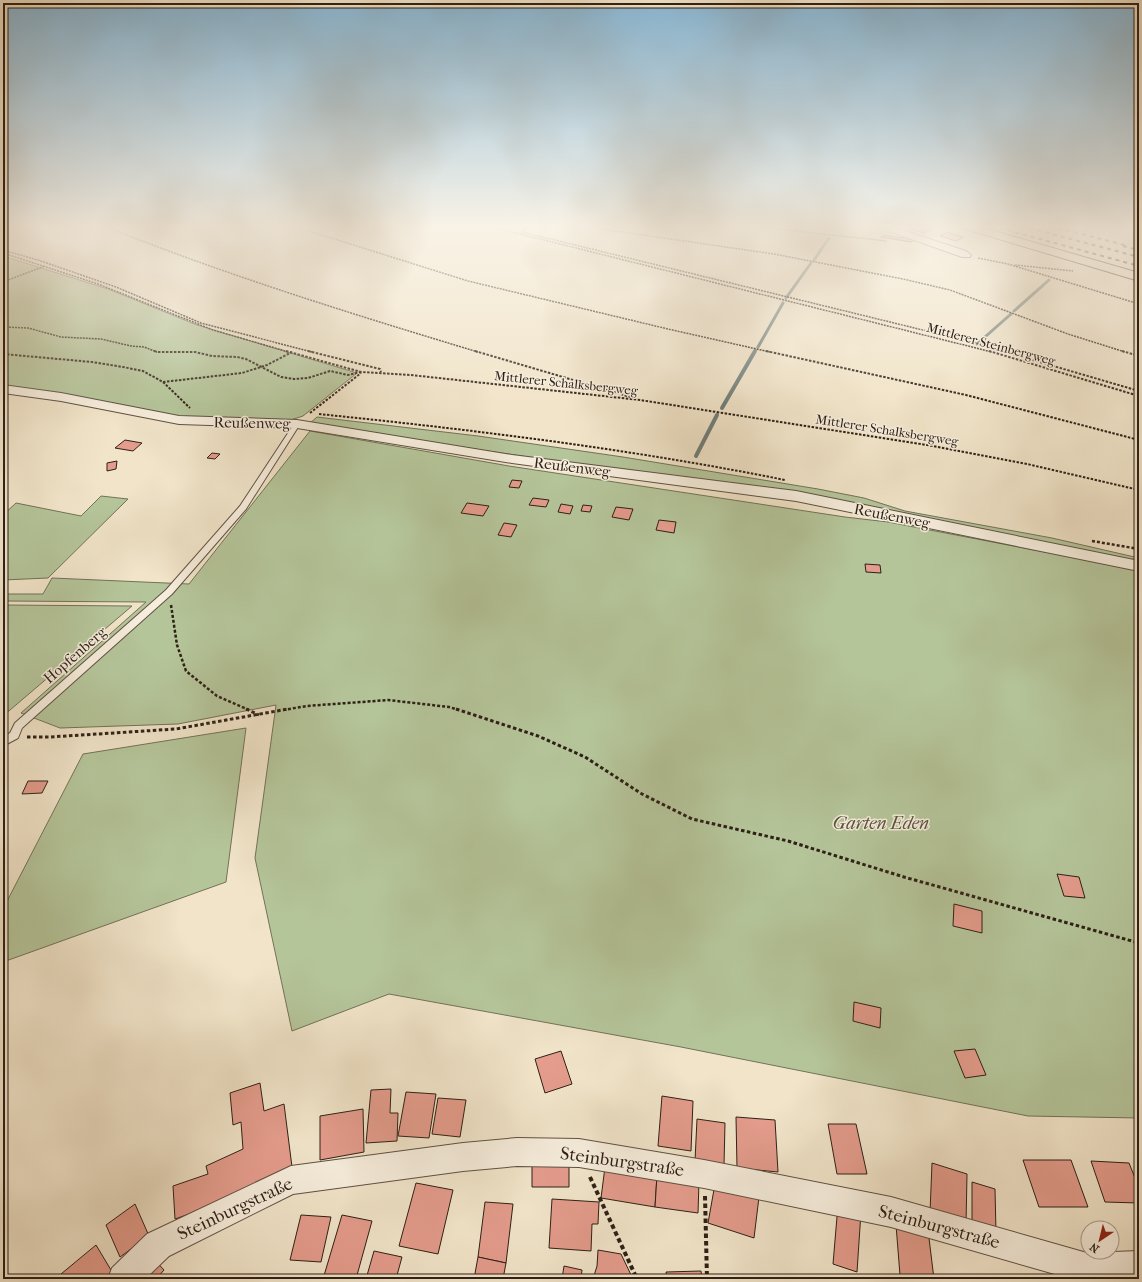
<svg xmlns="http://www.w3.org/2000/svg" width="1142" height="1282" viewBox="0 0 1142 1282" font-family="'IM FELL French Canon',serif">
	<style>
		.green { fill: #b5c59a; stroke: #727258 }
		.lines { fill: none; stroke-linecap: round; stroke-linejoin: round }
		.stream-far1 { stroke: #707e7a; stroke-width: 3 }
		.stream { stroke: #707e7a; stroke-width: 4 }
		.building { fill: #e49c8c; stroke: #2e2017 }
		.service-casing { stroke: #5f5144; stroke-width: 2 }
		.minor-casing { stroke: #5f5144; stroke-width: 2 }
		.trunk-casing { stroke: #2e2017; stroke-width: 2 }
		.path-far4 { stroke: #2e2017; stroke-width: 1.5; stroke-dasharray: 2 1; stroke-linecap: butt }
		.path-far3 { stroke: #2e2017; stroke-width: 2; stroke-dasharray: 2.5 1.5; stroke-linecap: butt }
		.path-far2 { stroke: #2e2017; stroke-width: 2.5; stroke-dasharray: 3 2; stroke-linecap: butt }
		.path-far1 { stroke: #2e2017; stroke-width: 3; stroke-dasharray: 3.5 2.5; stroke-linecap: butt }
		.path { stroke: #2e2017; stroke-width: 4; stroke-dasharray: 4.5 3; stroke-linecap: butt }
		.service { fill: #f6eddc; fill-rule: evenodd }
		.minor { fill: #f6eddc; fill-rule: evenodd }
		.trunk { fill: #f1e4c9; fill-rule: evenodd }
		.rail { stroke: #2e2017; stroke-width: 2; stroke-dasharray: 4 4; stroke-linecap: butt }
		.labels { text-anchor: middle; dominant-baseline: central; stroke-width: 3; stroke-linejoin: round; paint-order: stroke }
		.far-street-label { font-size: 13px; fill: #2e2017; stroke: #f6eddc }
		.street-label { font-size: 15px; fill: #2e2017; stroke: #f6eddc }
		.near-park-label { font-size: 18px; font-style: italic; fill: #56523e; stroke: #f6eddc }
		.near-street-label { font-size: 18px; fill: #2e2017; stroke: #f6eddc }
	</style>
	<rect width="100%" height="100%" fill="#f1e4c9"/>
	<filter id="stains"><feTurbulence type="fractalNoise" baseFrequency=".005" numOctaves="4"/><feColorMatrix values="0 0 0 0 .2 0 0 0 0 .09 0 0 0 0 .02 0 0 0 .5 -.17"/></filter>
	<radialGradient id="worn" r=".72"><stop offset=".6" stop-color="#630" stop-opacity="0"/><stop offset="1" stop-color="#630" stop-opacity=".3"/></radialGradient>
	<!-- green -->
	<g class="green">
		<path d="M 3,256 L 108,289 L 197,325 L 357,373 L 303,416 L 281,423 L 172,416 L 3,385 Z"/>
		<path d="M 317,417 L 478,436 L 623,457 L 818,489 L 864,498 L 905,511 L 1052,538 L 1139,558 L 1139,563 L 886,511 L 309,424 Z"/>
		<path d="M 310,431 L 509,466 L 845,517 L 888,522 L 1139,570 L 1139,1118 L 1028,1116 L 681,1047 L 389,994 L 292,1031 L 255,858 L 276,705 L 178,724 L 60,728 L 21,713 L 146,602 L 3,601 L 3,594 L 43,594 L 52,578 L 189,584 Z"/>
		<path d="M 101,496 L 128,499 L 48,578 L 3,580 L 3,515 L 16,503 L 81,516 Z"/>
		<path d="M 3,605 L 132,606 L 3,716 Z"/>
		<path d="M 246,728 L 226,882 L 3,962 L 3,909 L 83,754 Z"/>
	</g>
	<g class="lines">
		<!-- stream-far1 -->
		<g class="stream-far1">
			<path d="M 814,260 L 829,238"/>
			<path d="M 786,298 L 811,263"/>
			<path d="M 1014,311 L 1049,280"/>
			<path d="M 977,344 L 1011,314"/>
			<path d="M 758,347 L 783,303"/>
		</g>
		<!-- stream -->
		<g class="stream">
			<path d="M 722,408 L 755,351"/>
			<path d="M 696,456 L 717,415"/>
		</g>
	</g>
	<!-- building -->
	<g class="building">
		<path d="M 913,226 L 922,226 L 933,229 L 924,233 L 908,228 Z"/>
		<path d="M 947,232 L 963,237 L 956,241 L 940,236 Z"/>
		<path d="M 883,235 L 902,238 L 904,236 L 916,239 L 911,242 L 881,237 Z"/>
		<path d="M 125,440 L 142,443 L 133,451 L 115,448 Z"/>
		<path d="M 212,453 L 220,454 L 215,459 L 207,458 Z"/>
		<path d="M 117,461 L 116,469 L 107,471 L 107,463 Z"/>
		<path d="M 512,480 L 522,481 L 519,488 L 509,487 Z"/>
		<path d="M 533,498 L 549,500 L 546,507 L 529,505 Z"/>
		<path d="M 467,503 L 489,506 L 483,516 L 461,513 Z"/>
		<path d="M 561,504 L 573,506 L 570,514 L 558,512 Z"/>
		<path d="M 583,505 L 592,506 L 590,512 L 581,511 Z"/>
		<path d="M 616,507 L 633,509 L 629,520 L 612,517 Z"/>
		<path d="M 659,520 L 676,522 L 674,533 L 656,530 Z"/>
		<path d="M 504,523 L 517,525 L 511,537 L 498,535 Z"/>
		<path d="M 865,564 L 880,565 L 881,573 L 866,572 Z"/>
		<path d="M 28,781 L 48,781 L 42,793 L 22,794 Z"/>
		<path d="M 1057,874 L 1079,877 L 1085,898 L 1064,896 Z"/>
		<path d="M 954,904 L 982,911 L 982,933 L 953,926 Z"/>
		<path d="M 854,1002 L 881,1008 L 880,1028 L 853,1021 Z"/>
		<path d="M 975,1049 L 986,1075 L 965,1078 L 954,1051 Z"/>
		<path d="M 561,1051 L 572,1084 L 545,1093 L 535,1059 Z"/>
		<path d="M 260,1083 L 264,1111 L 284,1104 L 292,1167 L 215,1205 L 175,1219 L 173,1186 L 208,1174 L 206,1166 L 243,1149 L 241,1122 L 233,1125 L 230,1093 Z"/>
		<path d="M 391,1089 L 390,1113 L 398,1113 L 397,1141 L 366,1143 L 371,1090 Z"/>
		<path d="M 406,1092 L 436,1094 L 429,1138 L 398,1136 Z"/>
		<path d="M 662,1096 L 693,1101 L 691,1151 L 658,1146 Z"/>
		<path d="M 438,1098 L 466,1100 L 460,1137 L 432,1134 Z"/>
		<path d="M 363,1109 L 364,1152 L 320,1160 L 320,1116 Z"/>
		<path d="M 736,1117 L 775,1120 L 778,1172 L 737,1168 Z"/>
		<path d="M 697,1119 L 725,1123 L 724,1165 L 695,1161 Z"/>
		<path d="M 828,1124 L 856,1124 L 867,1174 L 837,1174 Z"/>
		<path d="M 569,1156 L 569,1187 L 532,1187 L 532,1157 Z"/>
		<path d="M 1023,1160 L 1071,1160 L 1088,1207 L 1039,1207 Z"/>
		<path d="M 1091,1161 L 1129,1163 L 1139,1188 L 1139,1203 L 1105,1202 Z"/>
		<path d="M 932,1163 L 967,1174 L 966,1225 L 930,1213 Z"/>
		<path d="M 605,1167 L 657,1175 L 655,1207 L 601,1198 Z"/>
		<path d="M 657,1175 L 699,1181 L 698,1213 L 655,1207 Z"/>
		<path d="M 972,1182 L 995,1189 L 996,1233 L 972,1226 Z"/>
		<path d="M 416,1183 L 453,1190 L 438,1254 L 399,1246 Z"/>
		<path d="M 715,1184 L 759,1197 L 754,1238 L 708,1223 Z"/>
		<path d="M 552,1199 L 599,1202 L 598,1224 L 592,1224 L 591,1251 L 549,1248 Z"/>
		<path d="M 485,1202 L 513,1204 L 506,1263 L 478,1257 Z"/>
		<path d="M 135,1204 L 149,1236 L 120,1257 L 106,1225 Z"/>
		<path d="M 838,1205 L 861,1212 L 857,1272 L 833,1264 Z"/>
		<path d="M 301,1215 L 331,1217 L 321,1262 L 290,1260 Z"/>
		<path d="M 342,1215 L 372,1221 L 356,1279 L 323,1279 Z"/>
		<path d="M 896,1225 L 928,1230 L 934,1279 L 922,1279 L 900,1275 Z"/>
		<path d="M 96,1245 L 114,1275 L 109,1279 L 55,1279 Z"/>
		<path d="M 598,1250 L 621,1254 L 633,1279 L 593,1279 L 597,1266 Z"/>
		<path d="M 374,1251 L 402,1257 L 396,1279 L 366,1279 Z"/>
		<path d="M 151,1256 L 164,1270 L 156,1279 L 129,1279 Z"/>
		<path d="M 478,1257 L 506,1263 L 503,1279 L 474,1279 Z"/>
		<path d="M 564,1266 L 582,1270 L 581,1279 L 562,1279 Z"/>
		<path d="M 701,1271 L 702,1279 L 667,1279 L 666,1272 Z"/>
	</g>
	<g class="lines">
		<defs>
			<path id="service" d="M 297,422 L 300,424 L 246,509 L 172,594 L 22,728 L 18,738 L 3,746 L 3,737 L 10,733 L 15,723 L 166,590 L 240,506 L 294,424 Z"/>
			<g id="minor">
				<path d="M 878,226 L 890,226 L 966,251 L 971,255 L 970,257 L 962,257 L 880,228 Z"/>
				<path d="M 3,385 L 61,393 L 179,416 L 297,420 L 512,455 L 796,491 L 1139,561 L 1139,571 L 796,501 L 512,463 L 297,428 L 179,424 L 61,401 L 3,393 Z"/>
				<path d="M 517,1138 L 579,1139 L 704,1160 L 891,1197 L 1087,1253 L 1139,1251 L 1139,1279 L 1072,1279 L 891,1227 L 704,1188 L 579,1167 L 517,1166 L 463,1171 L 293,1194 L 169,1256 L 145,1279 L 108,1279 L 112,1268 L 147,1234 L 291,1166 L 463,1143 Z"/>
			</g>
			<path id="trunk" d="M 960,226 L 977,226 L 1139,273 L 1139,281 L 962,228 Z"/>
		</defs>
		<!-- service casing -->
		<use href="#service" class="service-casing"/>
		<!-- minor casing -->
		<use href="#minor" class="minor-casing"/>
		<!-- trunk casing -->
		<use href="#trunk" class="trunk-casing"/>
		<!-- path-far4 -->
		<g class="path-far4">
			<path d="M 104,226 C 226,275 352,314 478,352"/>
			<path d="M 293,226 L 468,281 L 668,329 L 770,352"/>
			<path d="M 488,226 L 992,352"/>
			<path d="M 581,226 L 774,254 L 903,279 L 950,290 L 1068,334 L 1125,352"/>
			<path d="M 749,226 L 887,241"/>
			<path d="M 522,232 L 980,344 L 1006,352"/>
			<path d="M 522,232 L 527,228 L 543,226"/>
			<path d="M 1083,232 L 1094,227"/>
			<path d="M 3,250 L 41,261 L 116,287 L 201,323 L 312,352"/>
			<path d="M 3,253 L 98,284 L 213,330 L 289,352"/>
			<path d="M 978,258 L 1008,264 L 1139,304"/>
			<path d="M 1015,265 L 1073,271"/>
			<path d="M 3,282 L 45,266"/>
			<path d="M 3,327 L 28,328 L 61,337 L 101,339 L 131,346 L 144,347 L 157,352"/>
		</g>
		<!-- path-far3 -->
		<g class="path-far3">
			<path d="M 154,351 L 158,352 L 195,352 L 212,356 L 237,357 L 246,359 L 281,377 L 294,379 L 308,378 L 330,371 L 348,375 L 361,372"/>
			<path d="M 286,351 L 361,372 L 411,375 L 640,400 L 927,445 L 1027,464 L 1139,490"/>
			<path d="M 308,351 L 380,369 L 381,372"/>
			<path d="M 475,351 L 634,398"/>
			<path d="M 766,351 L 966,395 L 1139,440"/>
			<path d="M 989,351 L 1139,396"/>
			<path d="M 1002,351 L 1139,391"/>
			<path d="M 1122,351 L 1139,356"/>
			<path d="M 3,354 L 92,362 L 123,367 L 143,371 L 163,382 L 242,373 L 267,365 L 292,352"/>
			<path d="M 163,382 L 190,408"/>
			<path d="M 310,413 L 361,373"/>
			<path d="M 319,414 C 475,430 631,449 785,480"/>
		</g>
		<!-- path-far2 -->
		<g class="path-far2">
			<path d="M 1092,541 L 1139,549"/>
			<path d="M 171,605 L 177,645 L 186,671 L 217,696 L 249,710"/>
			<path d="M 283,710 L 307,706 L 388,700 L 449,707 L 459,710"/>
		</g>
		<!-- path-far1 -->
		<g class="path-far1">
			<path d="M 246,709 L 259,715"/>
			<path d="M 456,709 L 538,736 L 585,757 L 642,794 L 692,819 L 788,841 L 904,877 L 1139,943"/>
			<path d="M 27,737 L 50,737 L 176,729 L 288,709"/>
		</g>
		<!-- path -->
		<g class="path">
			<path d="M 590,1177 L 637,1279"/>
			<path d="M 705,1196 L 707,1279"/>
		</g>
		<!-- service -->
		<use href="#service" class="service"/>
		<!-- minor -->
		<use href="#minor" class="minor"/>
		<!-- trunk -->
		<use href="#trunk" class="trunk"/>
		<!-- rail -->
		<g class="rail">
			<path d="M 992,226 L 1139,266"/>
			<path d="M 1022,226 L 1139,257"/>
			<path d="M 1051,226 L 1128,246"/>
			<path d="M 1123,246 L 1139,250"/>
		</g>
	</g>
	<!-- sky -->
	<linearGradient id="sky" x2="0" y2="1"><stop stop-color="#89b8d6"/><stop offset="0.56" stop-color="#f9f3e7"/><stop offset="1" stop-color="#f9f3e7" stop-opacity="0"/></linearGradient>
	<rect width="1142" height="405" fill="url(#sky)"/>
	<g class="labels">
		<!-- far-street labels -->
		<g class="far-street-label">
			<text transform="translate(991 344) rotate(15)">Mittlerer Steinbergweg</text>
			<text transform="translate(566 383) rotate(6)">Mittlerer Schalksbergweg</text>
			<text transform="translate(887 430) rotate(9)">Mittlerer Schalksbergweg</text>
		</g>
		<!-- street labels -->
		<g class="street-label">
			<text transform="translate(252 423) rotate(1)">Reußenweg</text>
			<text transform="translate(572 467) rotate(7)">Reußenweg</text>
			<text transform="translate(892 516) rotate(11)">Reußenweg</text>
			<text transform="translate(75 655) rotate(-41)">Hopfenberg</text>
		</g>
		<!-- near-park labels -->
		<g class="near-park-label">
			<text x="881" y="823">Garten Eden</text>
		</g>
		<!-- near-street labels -->
		<g class="near-street-label">
			<text transform="translate(622 1162) rotate(8)">Steinburgstraße</text>
			<text transform="translate(235 1209) rotate(-25)">Steinburgstraße</text>
			<text transform="translate(939 1227) rotate(15)">Steinburgstraße</text>
		</g>
	</g>
	<!-- margin -->
	<rect width="1142" height="1282" fill="none" stroke="#f1e4c9" stroke-width="16"/>
	<rect x="4" y="4" width="1134" height="1274" fill="none" stroke="#2e2017" stroke-width="2"/>
	<rect x="8" y="8" width="1126" height="1266" fill="none" stroke="#2e2017"/>
	<!-- north arrow -->
	<g transform="translate(1100 1240) rotate(215)"><circle r="19" fill="#f6eddc" stroke="#a69b8d"/>
	<path d="M0-3L7 15L0 10L-7 15Z" fill="#8f2418"/>
	<text y="-6" font-size="11" font-weight="bold" text-anchor="middle" fill="#2e2017">N</text>
	</g>
	<rect width="100%" height="100%" filter="url(#stains)"/>
	<rect width="100%" height="100%" fill="url(#worn)"/>
</svg>
